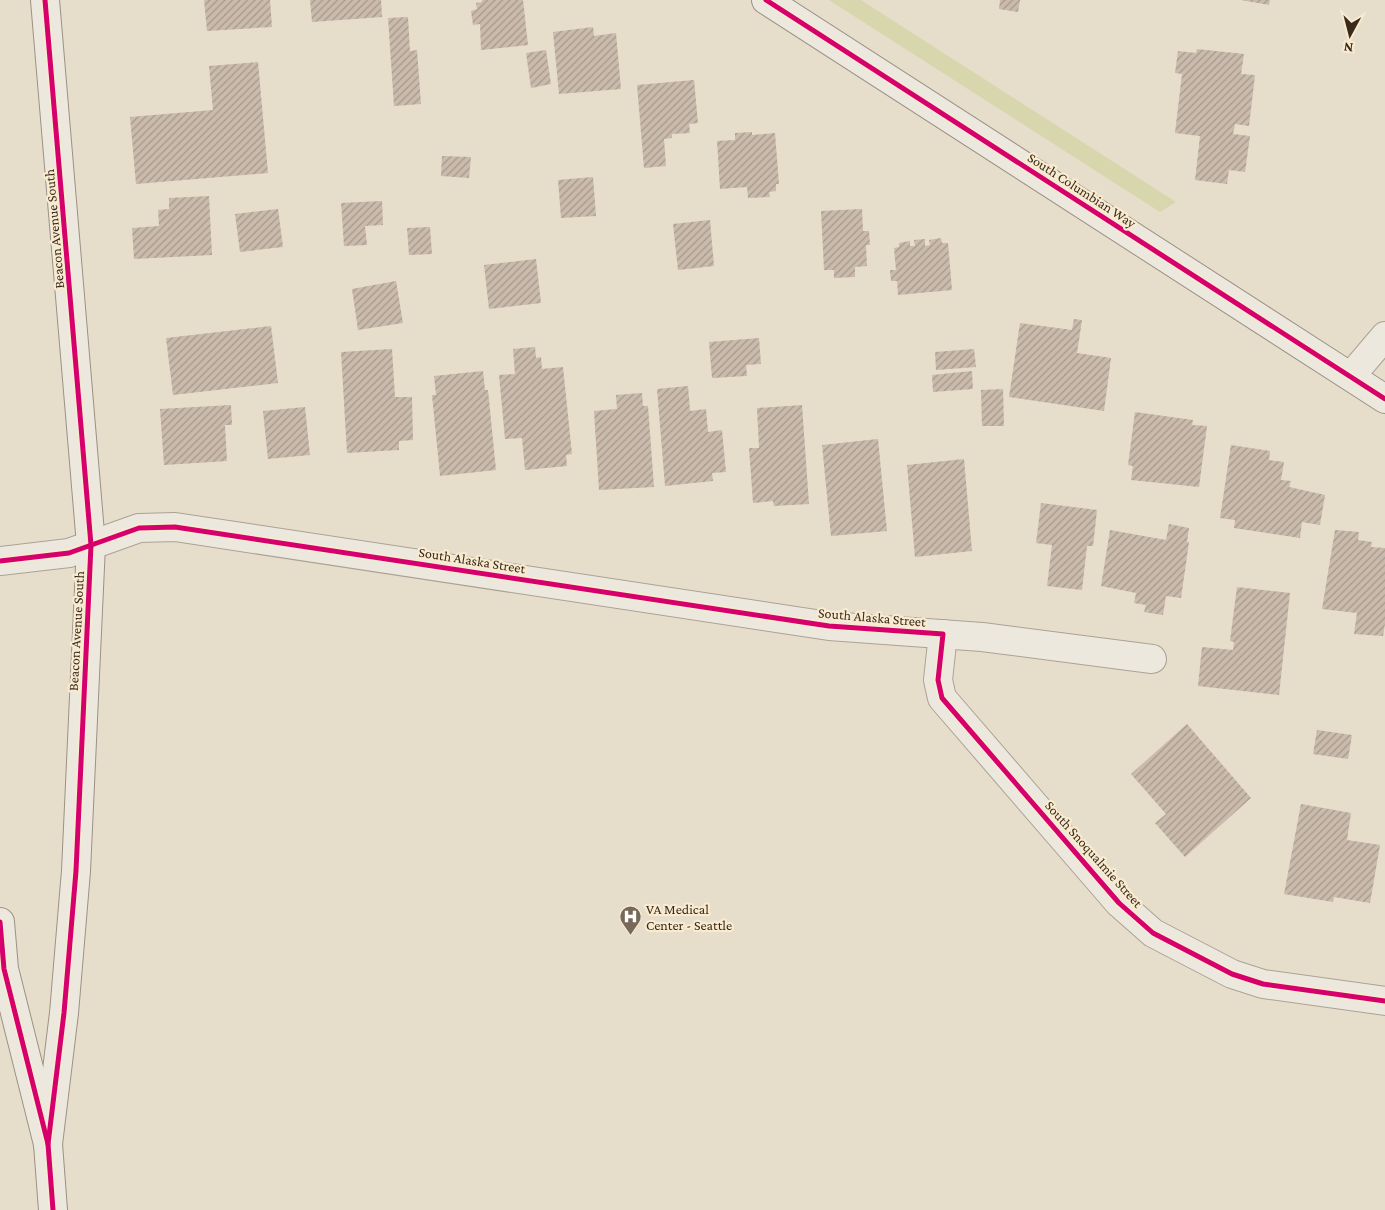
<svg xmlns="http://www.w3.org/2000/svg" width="1385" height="1210" viewBox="0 0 1385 1210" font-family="'Crimson Pro',serif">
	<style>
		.grass { fill: #d7d6ac }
		.building { fill: url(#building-hatch) }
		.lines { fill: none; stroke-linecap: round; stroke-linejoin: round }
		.minor-casing { stroke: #aba295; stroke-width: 30 }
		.secondary-casing { stroke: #9b9185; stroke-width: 30 }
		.minor { stroke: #ede8de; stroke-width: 28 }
		.secondary { stroke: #ede8de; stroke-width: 28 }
		.cycleway-casing { stroke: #f8ebd0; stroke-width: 8 }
		.cycleway { stroke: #d6006c; stroke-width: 5 }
		.labels { text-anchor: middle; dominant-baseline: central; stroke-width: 4.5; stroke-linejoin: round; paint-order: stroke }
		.street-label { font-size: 14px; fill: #3b2a1c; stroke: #f8ebd0 }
		.poi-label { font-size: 14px; fill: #3b2a1c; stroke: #f8ebd0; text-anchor: start }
	</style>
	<defs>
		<pattern id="building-hatch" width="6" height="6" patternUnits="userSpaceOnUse" patternTransform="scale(1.25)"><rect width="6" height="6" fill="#cabbac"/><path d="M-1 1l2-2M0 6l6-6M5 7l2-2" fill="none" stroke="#a5988b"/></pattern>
	</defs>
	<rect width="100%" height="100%" fill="#e6ddcb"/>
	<!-- grass -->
	<path class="grass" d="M 829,0 L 861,0 L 1176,202 L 1160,212 Z"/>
	<!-- building -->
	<g class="building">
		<path d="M 204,0 L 270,0 L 272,27 L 207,31 Z"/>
		<path d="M 310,0 L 381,0 L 382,17 L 312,22 Z"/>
		<path d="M 482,0 L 523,0 L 528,45 L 481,50 L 480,24 L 473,25 L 471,11 L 477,9 L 476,3 L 482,2 Z"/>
		<path d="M 1000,0 L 1020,0 L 1018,12 L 999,9 Z"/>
		<path d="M 1241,0 L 1270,0 L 1269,5 Z"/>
		<path d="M 408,17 L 410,51 L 417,50 L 421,104 L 394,106 L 388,18 Z"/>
		<path d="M 593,27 L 594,36 L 616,33 L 621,89 L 559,94 L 553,32 Z"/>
		<path d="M 1197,49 L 1244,54 L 1241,74 L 1255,75 L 1249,126 L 1235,124 L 1233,134 L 1250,136 L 1245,172 L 1229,170 L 1227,184 L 1195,180 L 1200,136 L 1175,133 L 1182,74 L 1175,73 L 1178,51 L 1196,53 Z"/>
		<path d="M 546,50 L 551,84 L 531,88 L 526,53 Z"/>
		<path d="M 258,62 L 268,173 L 136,184 L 130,117 L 213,110 L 209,66 Z"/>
		<path d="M 694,80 L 698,123 L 689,124 L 690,133 L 672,134 L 672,138 L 664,139 L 666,166 L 644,168 L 637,85 Z"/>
		<path d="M 752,132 L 752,135 L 775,133 L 779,184 L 776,184 L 776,191 L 769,192 L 770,197 L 748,198 L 747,187 L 720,189 L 717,141 L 735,140 L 735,133 Z"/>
		<path d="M 442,156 L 471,157 L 469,178 L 441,176 Z"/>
		<path d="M 593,177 L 596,216 L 561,218 L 558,180 Z"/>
		<path d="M 209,196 L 212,255 L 134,259 L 132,228 L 159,226 L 158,210 L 169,209 L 169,198 Z"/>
		<path d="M 382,201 L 383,225 L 365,226 L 367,245 L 344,246 L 341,203 Z"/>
		<path d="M 278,209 L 283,247 L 240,252 L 235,214 Z"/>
		<path d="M 862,209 L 863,231 L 869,231 L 870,245 L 866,245 L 867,266 L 855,267 L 855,277 L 834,278 L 834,270 L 824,270 L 821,211 Z"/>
		<path d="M 710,220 L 714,266 L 678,270 L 673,224 Z"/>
		<path d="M 430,227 L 432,254 L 409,255 L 407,228 Z"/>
		<path d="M 941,238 L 942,243 L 948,243 L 952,290 L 898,295 L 897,281 L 891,281 L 890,270 L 896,270 L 894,248 L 899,247 L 899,243 L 910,241 L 910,246 L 915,246 L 914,240 L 925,239 L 925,246 L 930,245 L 929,240 Z"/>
		<path d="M 536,259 L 541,303 L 489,309 L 484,265 Z"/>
		<path d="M 396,281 L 403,323 L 358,330 L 352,289 Z"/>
		<path d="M 1074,319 L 1082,320 L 1077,353 L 1111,358 L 1104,411 L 1009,397 L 1020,323 L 1072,330 Z"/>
		<path d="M 271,326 L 278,383 L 173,395 L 166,338 Z"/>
		<path d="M 759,338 L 761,364 L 746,365 L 747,376 L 712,378 L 709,342 Z"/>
		<path d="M 535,347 L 536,358 L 541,357 L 542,369 L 563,367 L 572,454 L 566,455 L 567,466 L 525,470 L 522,438 L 505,439 L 499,375 L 515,374 L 513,349 Z"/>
		<path d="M 392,349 L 395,397 L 412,397 L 413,440 L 399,441 L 399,450 L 347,453 L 341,352 Z"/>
		<path d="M 974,349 L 976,367 L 936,370 L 935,352 Z"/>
		<path d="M 483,371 L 485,390 L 488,390 L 496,470 L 440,476 L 432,395 L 436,395 L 434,376 Z"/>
		<path d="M 972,371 L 973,389 L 933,392 L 932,375 Z"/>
		<path d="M 688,386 L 690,411 L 706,409 L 708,432 L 722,430 L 726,472 L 712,473 L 713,481 L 665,486 L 657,389 Z"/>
		<path d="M 1003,389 L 1004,426 L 982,426 L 981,390 Z"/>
		<path d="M 642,393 L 643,406 L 648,406 L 654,487 L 599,490 L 594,411 L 617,409 L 616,395 Z"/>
		<path d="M 231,405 L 232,425 L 225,425 L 227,461 L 164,465 L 160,409 Z"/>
		<path d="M 802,405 L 809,504 L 774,506 L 773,501 L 753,503 L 749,448 L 759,448 L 757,408 Z"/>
		<path d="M 305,407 L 310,455 L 268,459 L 263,411 Z"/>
		<path d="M 1135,412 L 1193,420 L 1192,425 L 1207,426 L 1199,487 L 1131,480 L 1133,466 L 1128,465 Z"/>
		<path d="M 878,439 L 887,531 L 831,536 L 822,445 Z"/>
		<path d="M 1231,445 L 1270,451 L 1269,460 L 1284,462 L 1281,480 L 1291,481 L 1289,487 L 1325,495 L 1320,525 L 1302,522 L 1300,538 L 1234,528 L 1235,520 L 1220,518 Z"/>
		<path d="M 964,459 L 972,551 L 915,557 L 907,465 Z"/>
		<path d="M 1041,503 L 1097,510 L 1093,546 L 1087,546 L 1082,590 L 1047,586 L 1052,545 L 1036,543 Z"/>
		<path d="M 1169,524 L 1189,528 L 1187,542 L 1189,542 L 1181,598 L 1166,596 L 1163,615 L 1144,612 L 1146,605 L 1134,603 L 1136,593 L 1101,586 L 1110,530 L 1166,540 Z"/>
		<path d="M 1335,530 L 1359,532 L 1358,540 L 1372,542 L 1371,547 L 1385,548 L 1385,624 L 1383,636 L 1354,634 L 1357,613 L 1322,609 Z"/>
		<path d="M 1237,587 L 1290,593 L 1279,695 L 1198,686 L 1202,647 L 1233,650 L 1234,642 L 1230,641 Z"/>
		<path d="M 1187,724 L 1251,798 L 1185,857 L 1155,823 L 1166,814 L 1131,774 Z"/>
		<path d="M 1317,730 L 1352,735 L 1348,759 L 1313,754 Z"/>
		<path d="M 1301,804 L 1351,813 L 1347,840 L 1380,845 L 1370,903 L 1334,897 L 1333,902 L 1284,894 Z"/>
	</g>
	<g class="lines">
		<defs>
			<g id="minor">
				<path d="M 1351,376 L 1385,336"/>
				<path d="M 0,561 L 69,553 L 139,528 L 175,527 L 829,626 L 982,637 L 1152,659"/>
				<path d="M 943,634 L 938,680 L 942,698 L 1119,903 L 1153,933 L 1232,974 L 1263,984 L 1385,1001"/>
			</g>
			<g id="secondary">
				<path d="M 45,0 L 91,545 L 76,871 L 64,1013 L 48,1144"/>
				<path d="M 766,0 L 1385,399"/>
				<path d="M 0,922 L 4,969 L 48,1144 L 53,1210"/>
			</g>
		</defs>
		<!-- minor casing -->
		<use href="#minor" class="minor-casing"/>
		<!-- secondary casing -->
		<use href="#secondary" class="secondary-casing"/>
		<!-- minor -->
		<use href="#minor" class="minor"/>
		<!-- secondary -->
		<use href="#secondary" class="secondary"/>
		<defs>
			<g id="cycleway">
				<path d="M 45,0 L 91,545 L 76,871 L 64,1013 L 48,1144"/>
				<path d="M 766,0 L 1385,399"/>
				<path d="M 0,561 L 69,553 L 139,528 L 175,527 L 829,626 L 943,634 L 938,680 L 942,698 L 1119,903 L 1153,933 L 1232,974 L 1263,984 L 1385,1001"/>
				<path d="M 0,922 L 4,969 L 48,1144 L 53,1210"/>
			</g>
		</defs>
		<!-- cycleway casing -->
		<use href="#cycleway" class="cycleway-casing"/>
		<!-- cycleway -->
		<use href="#cycleway" class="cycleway"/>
	</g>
	<!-- icons -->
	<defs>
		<symbol id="hospital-pin" viewBox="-11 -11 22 30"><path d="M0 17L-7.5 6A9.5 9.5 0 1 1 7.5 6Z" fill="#776959" stroke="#f8ebd0"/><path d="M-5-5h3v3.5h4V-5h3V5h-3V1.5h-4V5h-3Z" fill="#fff"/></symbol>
	</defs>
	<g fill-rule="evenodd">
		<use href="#hospital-pin" x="618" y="904" width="25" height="34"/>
	</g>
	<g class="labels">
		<!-- street labels -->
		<g class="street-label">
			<text transform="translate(1082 190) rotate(33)">South Columbian Way</text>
			<text transform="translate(54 229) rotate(-95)">Beacon Avenue South</text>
			<text transform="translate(472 560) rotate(9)">South Alaska Street</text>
			<text transform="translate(872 617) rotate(5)">South Alaska Street</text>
			<text transform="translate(76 631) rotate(-87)">Beacon Avenue South</text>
			<text transform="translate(1094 854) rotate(48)">South Snoqualmie Street</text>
		</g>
		<!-- poi labels -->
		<g class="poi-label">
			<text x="646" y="909">VA Medical<tspan x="646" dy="16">Center - Seattle</tspan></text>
		</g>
	</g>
	<!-- north arrow -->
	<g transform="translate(1350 35) rotate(187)" stroke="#f8ebd0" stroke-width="4" paint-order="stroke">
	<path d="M0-4L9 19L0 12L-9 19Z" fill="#3b2a1c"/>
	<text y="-8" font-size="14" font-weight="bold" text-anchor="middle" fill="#3b2a1c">N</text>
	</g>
</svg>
